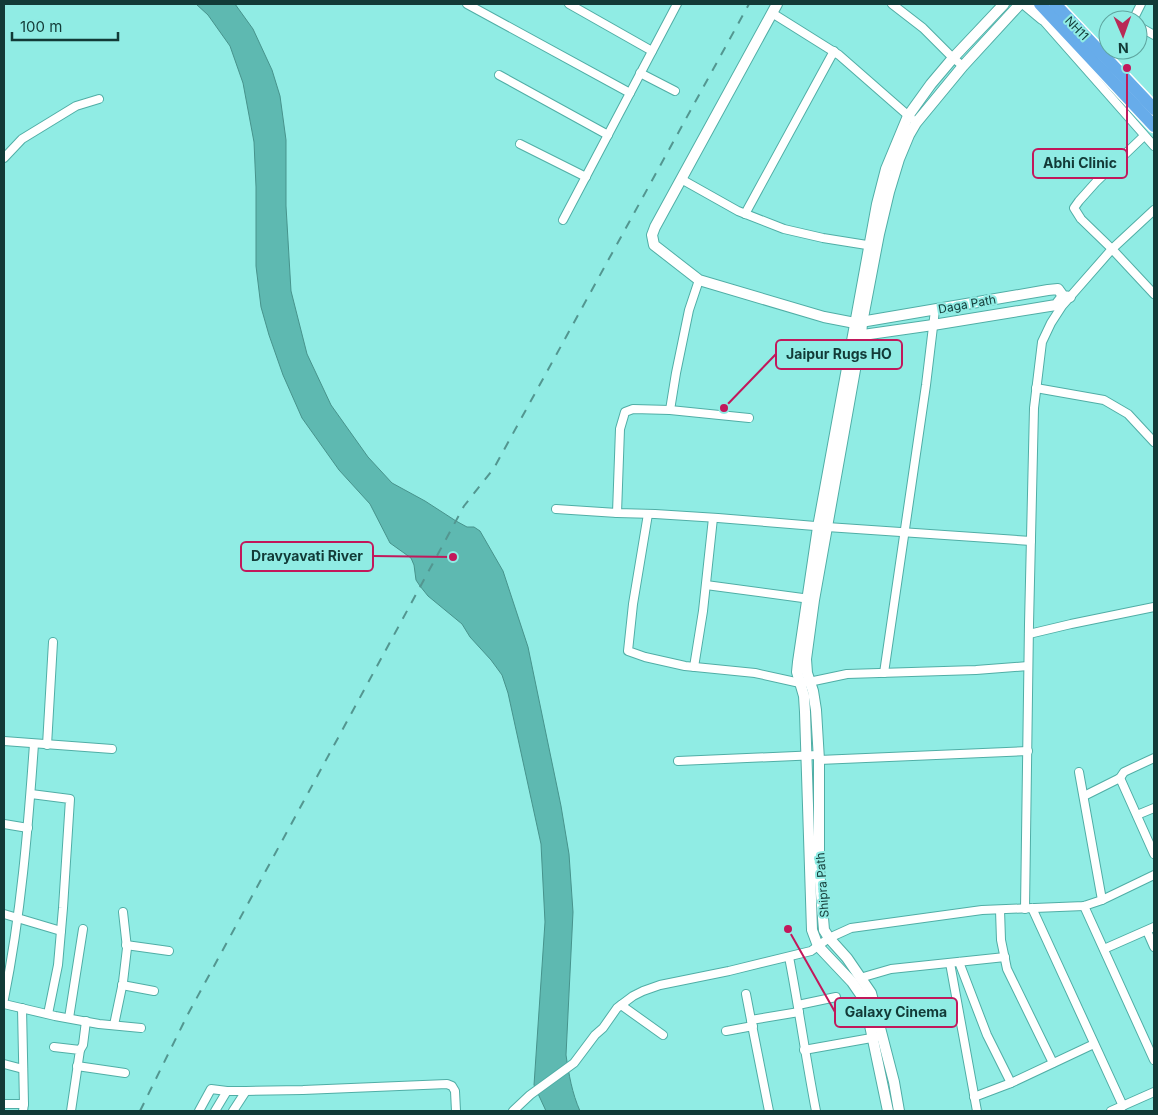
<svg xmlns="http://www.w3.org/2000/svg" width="1158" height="1115" viewBox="0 0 1158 1115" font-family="Inter,sans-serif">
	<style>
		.water { fill: #5eb9b1; stroke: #47938c }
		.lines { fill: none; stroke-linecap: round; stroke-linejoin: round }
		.minor-casing { stroke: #50aea6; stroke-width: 10 }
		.tertiary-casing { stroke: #50aea6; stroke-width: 12 }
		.trunk-casing { stroke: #fff; stroke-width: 15 }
		.minor { stroke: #fff; stroke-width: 8 }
		.tertiary { stroke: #fff; stroke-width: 10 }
		.trunk { stroke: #67acea; stroke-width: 12 }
		.rail { stroke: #539690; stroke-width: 2; stroke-dasharray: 9 9; stroke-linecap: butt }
		.labels { text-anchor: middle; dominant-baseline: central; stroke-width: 4; stroke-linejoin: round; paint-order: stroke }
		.street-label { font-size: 12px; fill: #123a37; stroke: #90ece4 }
		.leader { fill: none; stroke: #c2185b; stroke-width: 2 }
		.callout-dot { fill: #c2185b; stroke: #90ece4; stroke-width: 2 }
		.callout { fill: #90ece4; stroke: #c2185b; stroke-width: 2 }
		.callout-label { font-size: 14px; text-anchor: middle; font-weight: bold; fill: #123a37 }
	</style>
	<rect width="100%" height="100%" fill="#90ece4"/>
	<!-- water -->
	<path class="water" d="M 196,4 L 235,4 L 253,29 L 272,70 L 280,96 L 286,140 L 286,206 L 291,291 L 307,354 L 331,405 L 368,457 L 392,483 L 425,501 L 456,521 L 467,527 L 474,527 L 480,531 L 503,571 L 528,647 L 561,806 L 569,854 L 573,912 L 566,1055 C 569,1075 572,1093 580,1111 L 546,1111 L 534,1085 L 545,922 L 541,844 L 508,693 L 502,675 L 491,660 L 470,637 L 462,624 L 428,596 L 420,586 L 416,580 L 414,565 L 411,558 L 390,543 L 370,504 L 339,470 L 302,418 L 283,375 L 269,335 L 261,307 L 256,266 L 256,187 L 254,142 L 243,83 L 230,46 L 208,15 Z"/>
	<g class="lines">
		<defs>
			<g id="minor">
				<path d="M 467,4 L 630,93"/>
				<path d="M 569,4 L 652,51"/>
				<path d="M 892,4 L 923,28 L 953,58 L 963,66"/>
				<path d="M 772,13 L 839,55 L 911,118"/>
				<path d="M 1042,19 L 1154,146"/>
				<path d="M 1133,20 L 1141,4"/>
				<path d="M 1138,26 L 1154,35"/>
				<path d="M 1106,58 L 1112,50"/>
				<path d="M 640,73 L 675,91"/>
				<path d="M 499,75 L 608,135"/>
				<path d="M 1144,136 L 1096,182 L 1079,201 L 1074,208 L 1081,219 L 1112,249 L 1154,294"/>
				<path d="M 520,144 L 586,177"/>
				<path d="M 4,158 L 22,139 L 76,106 L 99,99"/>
				<path d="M 681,179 L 738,211 L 784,229 L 823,238 L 873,246"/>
				<path d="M 745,214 L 834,51"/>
				<path d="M 563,220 L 677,4"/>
				<path d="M 1036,388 L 1104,400 L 1128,414 L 1154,442"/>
				<path d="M 670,410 L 676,373 L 689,310 L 699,280"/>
				<path d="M 556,509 L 617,513 L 655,514 L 718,518 L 827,527 L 1031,541"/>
				<path d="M 617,513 L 620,429 L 625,412 L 633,409 L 670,410 L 749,418"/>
				<path d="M 648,514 L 633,604 L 628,651 L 645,657 L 685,666 L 755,673 L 800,683 L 809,682 L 847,674 L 976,670 L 1028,666"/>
				<path d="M 706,585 L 810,599"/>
				<path d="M 1029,634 L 1071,624 L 1154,607"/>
				<path d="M 694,667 L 703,611 L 713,518"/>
				<path d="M 884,673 L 926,385 L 935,310"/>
				<path d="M 4,741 L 112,749"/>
				<path d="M 47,745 L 53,642"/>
				<path d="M 819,760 L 1028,751"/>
				<path d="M 678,761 L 818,755"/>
				<path d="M 1079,772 L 1102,900"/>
				<path d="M 1120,778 L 1154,854"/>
				<path d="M 31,794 L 70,799 L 63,908 L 58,965 L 48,1014"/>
				<path d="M 1084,796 L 1120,778 L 1124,772 L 1154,758"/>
				<path d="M 1137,815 L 1154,808"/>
				<path d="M 4,824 L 28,828"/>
				<path d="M 1084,906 L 1154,1060"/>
				<path d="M 1032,908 L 1123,1106"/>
				<path d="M 1025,909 L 1029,624 L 1034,408 L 1042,342 L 1051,323 L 1062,306 L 1112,249 L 1154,210"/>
				<path d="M 1000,910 L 1001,940 L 1007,969 L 1053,1063"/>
				<path d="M 4,914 L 61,931"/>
				<path d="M 1147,931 L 1154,947"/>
				<path d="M 126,945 L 169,951"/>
				<path d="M 1104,949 L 1154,927"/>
				<path d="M 789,957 C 799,1008 806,1060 816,1111"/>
				<path d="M 959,962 L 987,1035 L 1011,1083"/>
				<path d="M 950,963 L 977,1111"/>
				<path d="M 860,978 L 891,969 L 1005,957"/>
				<path d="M 122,985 L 154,991"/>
				<path d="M 746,994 L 751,1020"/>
				<path d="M 4,999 C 21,915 28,829 34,744"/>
				<path d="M 4,1004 L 55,1016 L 99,1024 L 141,1028"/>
				<path d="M 621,1005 L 663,1035"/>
				<path d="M 798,1005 L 836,997"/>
				<path d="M 22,1008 L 24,1104 L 23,1111"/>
				<path d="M 69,1018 L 83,929"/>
				<path d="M 114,1025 L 123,982 L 127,948 L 123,912"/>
				<path d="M 726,1031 L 753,1026"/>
				<path d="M 54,1047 L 80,1050 L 71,1111"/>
				<path d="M 80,1050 L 83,1045 L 86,1021"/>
				<path d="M 804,1050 L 877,1037"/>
				<path d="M 4,1064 L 23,1069"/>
				<path d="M 77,1066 L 125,1073"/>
				<path d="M 974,1097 L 1011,1083 L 1094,1044"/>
				<path d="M 4,1104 L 24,1104"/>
				<path d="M 199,1111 L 211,1089 L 227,1091"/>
				<path d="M 215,1111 L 227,1091 L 246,1091"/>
				<path d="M 233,1111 L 246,1091 L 303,1090 L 447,1084 L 452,1086 L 455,1091 L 456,1111"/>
				<path d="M 513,1111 L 530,1095 L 574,1063 L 595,1035 L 603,1028 L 617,1008 L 633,996 L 643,991 L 660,985 L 729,971 L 811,951 L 829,938 L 851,928 L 982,910 L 1084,906 L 1102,900 L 1154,875"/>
				<path d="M 769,1111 L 751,1020 L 799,1012"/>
				<path d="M 1111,1111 L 1154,1092"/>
			</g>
			<g id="tertiary">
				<path d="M 777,4 L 655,227 L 652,235 L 654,245 L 699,280 L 824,317 L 855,323 L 1048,290 L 1058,289 L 1063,296 L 1070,297"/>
				<path d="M 1024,4 L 1042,19 L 1053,17"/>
				<path d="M 856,336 L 933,325 L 1056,305 L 1063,296"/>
				<path d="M 888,1111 L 867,1011 L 863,998 L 852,982 L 818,946 L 812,930 L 805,712 L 804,696 L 797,672 L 798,662 L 818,527 L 877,204 L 886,169 L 908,116 L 931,84 L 953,58 L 1004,4"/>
				<path d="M 899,1111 L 894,1082 L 871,993 L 847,958 L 829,938 L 824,930 L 819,869 L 819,760 L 816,710 L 813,691 L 807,673 L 806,659 L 814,600 L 861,336 L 862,323 L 879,234 L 889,192 L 899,159 L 909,135 L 916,123 L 963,66 L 1020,4"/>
			</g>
			<g id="trunk">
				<path d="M 1040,4 L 1154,126"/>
				<path d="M 1055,4 L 1154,109"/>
			</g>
		</defs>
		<!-- minor casing -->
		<use href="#minor" class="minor-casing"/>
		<!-- tertiary casing -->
		<use href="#tertiary" class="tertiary-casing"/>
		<!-- trunk casing -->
		<use href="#trunk" class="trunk-casing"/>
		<!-- minor -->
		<use href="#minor" class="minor"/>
		<!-- tertiary -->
		<use href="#tertiary" class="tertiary"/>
		<!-- trunk -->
		<use href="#trunk" class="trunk"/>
		<!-- rail -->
		<path class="rail" d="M 140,1111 L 188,1014 L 464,506 L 494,468 L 749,4"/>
	</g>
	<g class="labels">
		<!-- street labels -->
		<g class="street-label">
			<text transform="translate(1077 28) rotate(46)">NH11</text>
			<text transform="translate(967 304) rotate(-10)">Daga Path</text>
			<text transform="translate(822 885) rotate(-94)">Shipra Path</text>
		</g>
	</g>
	<!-- callouts -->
	<path class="leader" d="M1127 68L1127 163M724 408L776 354M453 557L373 556M788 929L835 1012"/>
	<g class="callout-dot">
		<circle cx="1127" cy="68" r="5"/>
		<circle cx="724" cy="408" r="5"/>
		<circle cx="453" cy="557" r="5"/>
		<circle cx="788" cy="929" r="5"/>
	</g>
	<g class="callout">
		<rect x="1033" y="149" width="94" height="29" rx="5"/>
		<rect x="776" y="340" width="126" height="29" rx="5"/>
		<rect x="241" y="542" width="132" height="29" rx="5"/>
		<rect x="835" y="998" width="122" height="29" rx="5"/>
	</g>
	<g class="callout-label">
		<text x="1080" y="168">Abhi Clinic</text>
		<text x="839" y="359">Jaipur Rugs HO</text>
		<text x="307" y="561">Dravyavati River</text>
		<text x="896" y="1017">Galaxy Cinema</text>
	</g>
	<!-- border -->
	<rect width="1158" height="1115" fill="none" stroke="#123a37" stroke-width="10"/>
	<!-- north arrow -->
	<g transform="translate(1123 35) rotate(178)"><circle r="24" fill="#90ece4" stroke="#5ea59f"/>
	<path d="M0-4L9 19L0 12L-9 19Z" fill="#b92a56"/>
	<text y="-8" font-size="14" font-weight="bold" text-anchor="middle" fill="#123a37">N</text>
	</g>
	<!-- scale -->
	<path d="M12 32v8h106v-8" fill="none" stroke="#123a37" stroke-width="2.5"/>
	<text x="20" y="32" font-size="15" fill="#123a37" stroke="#90ece4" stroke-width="4" paint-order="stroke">100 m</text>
</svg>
